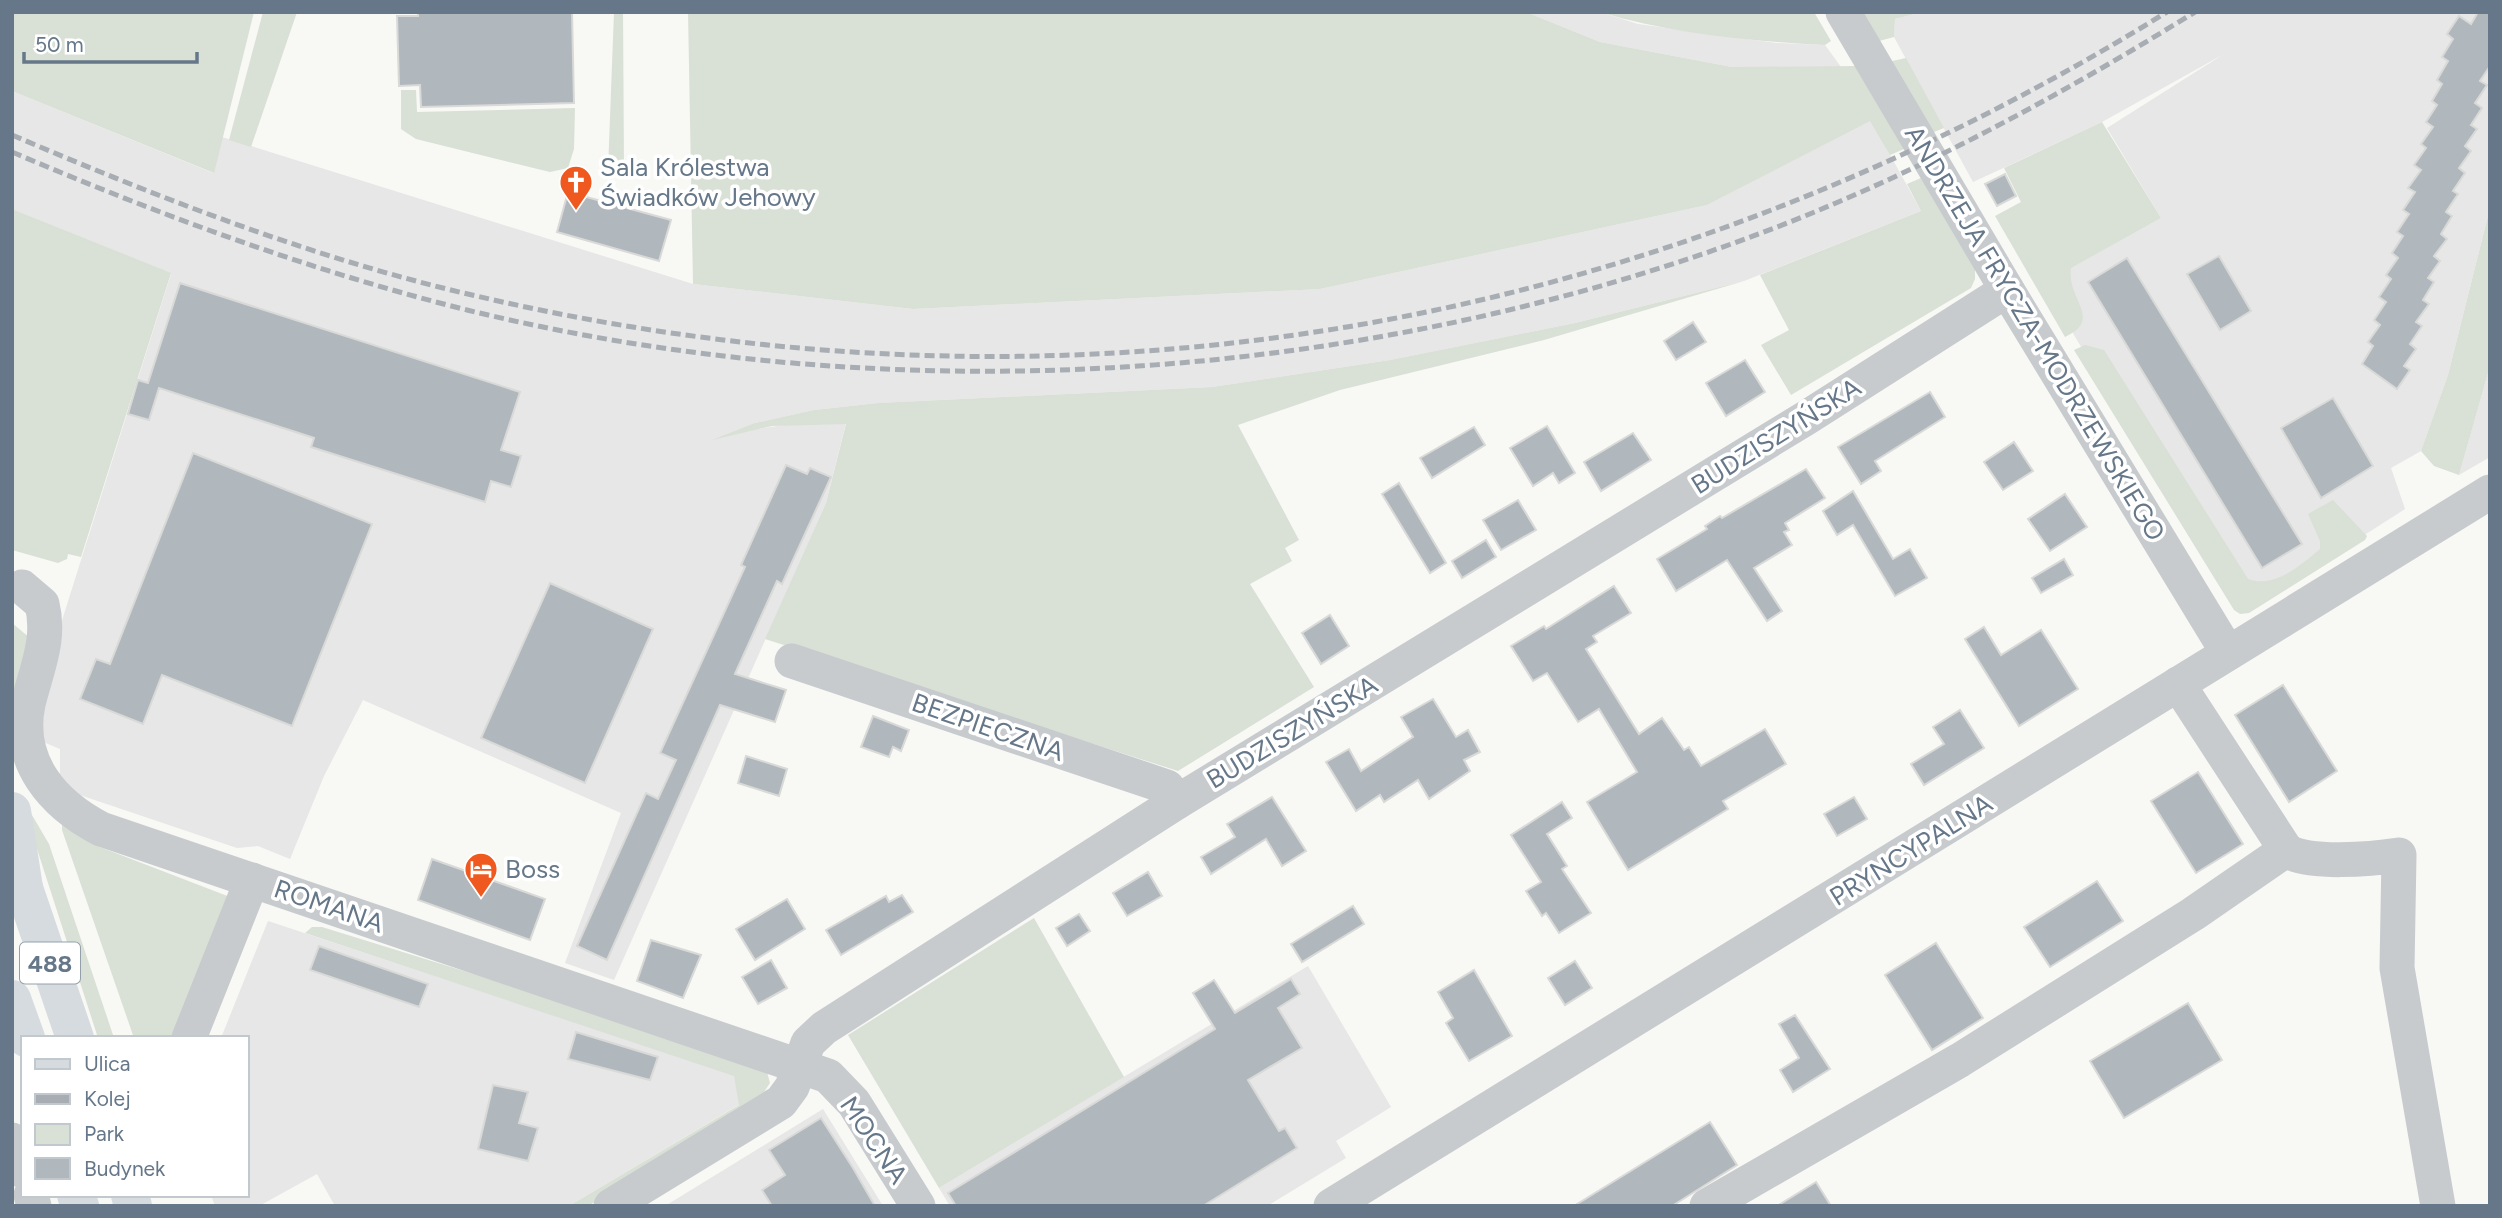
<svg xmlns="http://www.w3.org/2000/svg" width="2502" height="1218" viewBox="0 0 2502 1218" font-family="Figtree,sans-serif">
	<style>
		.built { fill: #e6e7e6 }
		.green { fill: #d9e0d5 }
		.building { fill: #b0b8be; stroke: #d9dad7; stroke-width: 2 }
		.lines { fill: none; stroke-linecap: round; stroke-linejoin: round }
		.minor { stroke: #c7cbce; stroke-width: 35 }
		.major { stroke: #d6dbdf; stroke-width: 38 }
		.rail { stroke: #a7adb3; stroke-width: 5; stroke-dasharray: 10 5; stroke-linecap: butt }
		.labels { text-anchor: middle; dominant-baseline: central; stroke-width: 7; stroke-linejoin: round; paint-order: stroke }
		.shield { fill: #fff; stroke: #93a0ac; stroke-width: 2 }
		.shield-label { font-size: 24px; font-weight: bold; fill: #657788 }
		.poi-label { font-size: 26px; fill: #657788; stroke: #fff; text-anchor: start }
		.street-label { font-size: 26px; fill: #657788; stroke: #fff }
	</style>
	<rect width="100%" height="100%" fill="#f8f8f5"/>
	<!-- built -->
	<g class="built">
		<path d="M 1526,12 L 1600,12 L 1638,24 L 1776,43 L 1825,45 L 1841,67 L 1732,67 L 1600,42 Z"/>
		<path d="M 1922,12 L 2490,12 L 2490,208 L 2448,375 L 2421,451 L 2391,468 L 2405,509 L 2249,609 L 2237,608 L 2043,283 L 2161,218 L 2107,128 L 2224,54 L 2102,122 L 1973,182 L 1894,37 L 1895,19 Z"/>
		<path d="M 12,91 L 213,173 L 222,137 L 693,284 L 913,309 L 1320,289 L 1707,205 L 1871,120 L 1921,211 L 1744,281 L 1575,323 L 1390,360 L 1212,387 L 878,403 L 814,410 L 755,423 L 750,430 L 792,424 L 846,423 L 826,503 L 614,980 L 565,963 L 621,813 L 363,700 L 324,776 L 290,859 L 258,846 L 237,848 L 77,794 L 60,775 L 60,749 L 41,741 L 48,665 L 171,274 L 12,209 Z"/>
		<path d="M 2490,366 L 2490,457 L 2459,475 Z"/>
		<path d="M 268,921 L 734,1075 L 740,1104 L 569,1206 L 335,1206 L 317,1174 L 259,1206 L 215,1206 L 211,1195 L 247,1195 L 247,1038 L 221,1038 Z"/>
		<path d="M 1308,966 L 1391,1107 L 1336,1141 L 1346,1158 L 1267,1206 L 950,1206 L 939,1188 Z"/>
		<path d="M 823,1109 L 883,1206 L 665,1206 Z"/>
	</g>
	<!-- green -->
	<g class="green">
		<path d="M 12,12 L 254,12 L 214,173 L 12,91 Z"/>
		<path d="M 263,12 L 297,12 L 251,147 L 229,140 Z"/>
		<path d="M 614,12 L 623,12 L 624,172 L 608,171 Z"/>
		<path d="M 688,12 L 1526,12 L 1600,42 L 1732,67 L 1856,66 L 1904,149 L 1890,155 L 1870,121 L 1707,205 L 1320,289 L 913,309 L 693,284 Z"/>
		<path d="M 1600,12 L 1814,12 L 1831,41 L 1825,45 C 1750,41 1672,34 1600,12 Z"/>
		<path d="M 1862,12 L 1922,12 L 1895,19 L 1894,37 L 1879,41 Z"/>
		<path d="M 1906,58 L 1944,128 L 1929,134 L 1888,62 Z"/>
		<path d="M 401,90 L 416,90 L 417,112 L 575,108 L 574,149 L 568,168 L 550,172 L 416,139 L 401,129 Z"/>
		<path d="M 2102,122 L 2161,218 L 2071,268 C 2066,300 2104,318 2065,337 L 1995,216 L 2021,202 L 2004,168 Z"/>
		<path d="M 1921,178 L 1975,268 L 1975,279 L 1971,288 L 1791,395 L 1761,345 L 1789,330 L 1760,275 L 1921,211 L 1907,184 Z"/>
		<path d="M 2490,208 L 2490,366 L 2459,475 L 2434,466 L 2421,451 L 2448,375 Z"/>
		<path d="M 12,209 L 171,273 L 81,557 L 68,554 L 67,559 L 58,563 L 12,550 Z"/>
		<path d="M 1744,281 L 1544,340 L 1340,390 L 1238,425 L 1299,540 L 1285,548 L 1292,561 L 1250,584 L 1314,687 L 1178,771 L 765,639 L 826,503 L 846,424 L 772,426 L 712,440 L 755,423 L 814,410 L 878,403 L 1212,387 L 1390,360 L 1575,323 Z"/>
		<path d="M 2085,345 L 2104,350 L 2248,579 C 2274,589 2301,565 2320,549 L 2320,541 L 2308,514 L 2333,500 L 2367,536 L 2365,540 L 2249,613 L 2240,614 L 2234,610 L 2074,350 Z"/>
		<path d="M 12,623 L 30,638 L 12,702 Z"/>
		<path d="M 19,793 L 49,844 L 114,1038 L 98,1038 Z"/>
		<path d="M 67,823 L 100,847 L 230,897 L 178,1038 L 134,1038 L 62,830 L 62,824 Z"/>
		<path d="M 1034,918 L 1124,1077 L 939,1188 L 848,1035 Z"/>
		<path d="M 312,927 L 322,927 L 751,1060 L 767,1072 L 770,1083 L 758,1101 L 588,1206 L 569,1206 L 739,1105 L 734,1076 L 305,933 Z"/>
	</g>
	<!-- building -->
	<g class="building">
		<path d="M 418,12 L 572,12 L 574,103 L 421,107 L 420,85 L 399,86 L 397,16 L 418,16 Z"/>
		<path d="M 2478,12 L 2490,12 L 2490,66 L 2480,81 L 2487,85 L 2475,103 L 2482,108 L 2471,125 L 2477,129 L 2465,146 L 2471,151 L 2459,168 L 2465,173 L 2453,191 L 2458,194 L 2446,212 L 2452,216 L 2441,234 L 2447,239 L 2434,256 L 2440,261 L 2428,278 L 2434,282 L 2423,300 L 2429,304 L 2416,322 L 2422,326 L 2410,344 L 2416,349 L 2404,366 L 2410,370 L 2397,389 L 2362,364 L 2373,346 L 2368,342 L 2380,325 L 2374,320 L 2386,302 L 2379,297 L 2391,279 L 2386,275 L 2398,258 L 2392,253 L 2403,236 L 2397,232 L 2409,214 L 2403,210 L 2415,192 L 2408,188 L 2421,170 L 2414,165 L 2426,148 L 2421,144 L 2433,127 L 2426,122 L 2437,105 L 2432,101 L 2442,84 L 2437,80 L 2448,61 L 2442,57 L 2453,39 L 2447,34 L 2459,16 L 2471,24 Z"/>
		<path d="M 2005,174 L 2016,196 L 1997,206 L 1985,184 Z"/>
		<path d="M 568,192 L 671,220 L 659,261 L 557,232 Z"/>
		<path d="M 2219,256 L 2251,311 L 2220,330 L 2187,274 Z"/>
		<path d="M 2127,258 L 2302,544 L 2262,568 L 2088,282 Z"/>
		<path d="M 180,283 L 520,392 L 501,450 L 521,456 L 511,487 L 491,481 L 485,502 L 311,447 L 314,438 L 159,388 L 149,420 L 128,414 L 138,380 L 148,383 Z"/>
		<path d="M 1693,322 L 1706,342 L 1676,360 L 1664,341 Z"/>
		<path d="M 1745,360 L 1765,392 L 1726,416 L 1706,383 Z"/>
		<path d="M 1930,392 L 1945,417 L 1875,461 L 1881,471 L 1861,484 L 1838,447 Z"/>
		<path d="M 2333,398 L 2373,466 L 2321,498 L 2281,428 Z"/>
		<path d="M 1547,426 L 1575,473 L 1559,483 L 1553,473 L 1533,486 L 1510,448 Z"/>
		<path d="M 1474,427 L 1485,445 L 1432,478 L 1420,458 Z"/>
		<path d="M 1633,433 L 1651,460 L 1601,491 L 1584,462 Z"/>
		<path d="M 2014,442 L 2033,471 L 2003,490 L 1984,462 Z"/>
		<path d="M 193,453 L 372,524 L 292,726 L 162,675 L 143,724 L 80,699 L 96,659 L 110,664 Z"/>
		<path d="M 786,465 L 807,474 L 810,468 L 831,477 L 782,584 L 777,581 L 735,674 L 786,690 L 775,722 L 720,705 L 607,960 L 577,946 L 646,793 L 658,799 L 676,760 L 660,753 L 745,567 L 741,565 Z"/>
		<path d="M 1806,469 L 1825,498 L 1785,523 L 1789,530 L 1784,532 L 1792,545 L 1754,568 L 1782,611 L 1767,621 L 1727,560 L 1676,591 L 1657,559 L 1707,529 L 1705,526 L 1720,516 L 1722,518 Z"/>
		<path d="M 1399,483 L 1446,563 L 1430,573 L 1382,494 Z"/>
		<path d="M 1853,491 L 1893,559 L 1910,549 L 1927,578 L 1895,596 L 1853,525 L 1837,535 L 1823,511 Z"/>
		<path d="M 2065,494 L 2087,527 L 2050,551 L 2028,519 Z"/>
		<path d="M 1518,500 L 1536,530 L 1501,550 L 1483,520 Z"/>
		<path d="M 1486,540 L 1496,557 L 1462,578 L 1452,561 Z"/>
		<path d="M 2064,559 L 2073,575 L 2041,593 L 2032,578 Z"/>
		<path d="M 550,583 L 653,629 L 585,783 L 481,738 Z"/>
		<path d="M 1614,586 L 1631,613 L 1593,636 L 1597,642 L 1586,649 L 1639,734 L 1662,718 L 1684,750 L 1689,747 L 1701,766 L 1765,729 L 1786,764 L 1723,801 L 1728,809 L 1628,870 L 1587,802 L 1637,772 L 1599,709 L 1578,722 L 1547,673 L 1533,681 L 1511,646 L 1544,626 L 1546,629 Z"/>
		<path d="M 1330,615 L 1349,646 L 1321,664 L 1302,633 Z"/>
		<path d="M 1984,627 L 2001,655 L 2041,630 L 2078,689 L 2019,726 L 1965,639 Z"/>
		<path d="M 2283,685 L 2337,771 L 2289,802 L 2235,715 Z"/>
		<path d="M 1433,699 L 1456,737 L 1468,730 L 1480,752 L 1464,760 L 1470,771 L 1429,799 L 1418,780 L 1384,802 L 1380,795 L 1356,811 L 1326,762 L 1349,749 L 1361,771 L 1413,737 L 1401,717 Z"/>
		<path d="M 1960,710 L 1984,748 L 1924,785 L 1911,764 L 1944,744 L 1933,727 Z"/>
		<path d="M 873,716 L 909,730 L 901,751 L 893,747 L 889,757 L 861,747 Z"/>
		<path d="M 746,756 L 787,769 L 779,796 L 738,783 Z"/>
		<path d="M 2198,772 L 2243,844 L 2196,873 L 2151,801 Z"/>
		<path d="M 1272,797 L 1306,851 L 1282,866 L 1266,839 L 1211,874 L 1201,857 L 1235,837 L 1227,824 Z"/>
		<path d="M 1854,797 L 1867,819 L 1837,836 L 1824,814 Z"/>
		<path d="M 1562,802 L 1572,818 L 1547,834 L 1567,866 L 1562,869 L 1591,913 L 1559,933 L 1546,913 L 1542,916 L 1526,891 L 1541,882 L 1511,835 Z"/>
		<path d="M 432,859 L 545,899 L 530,940 L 418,900 Z"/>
		<path d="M 1148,872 L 1162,896 L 1127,916 L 1113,893 Z"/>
		<path d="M 2097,881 L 2123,921 L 2050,967 L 2024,927 Z"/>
		<path d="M 902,895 L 913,912 L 841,955 L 826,930 L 886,896 L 889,902 Z"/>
		<path d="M 787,899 L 805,929 L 755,960 L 736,929 Z"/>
		<path d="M 1353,906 L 1364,924 L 1302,962 L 1291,944 Z"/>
		<path d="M 1079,914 L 1090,931 L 1067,946 L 1056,928 Z"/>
		<path d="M 651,940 L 701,955 L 683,998 L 637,981 Z"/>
		<path d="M 1936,943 L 1983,1018 L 1932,1050 L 1885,975 Z"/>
		<path d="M 319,946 L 428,984 L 419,1007 L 310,970 Z"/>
		<path d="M 771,960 L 787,988 L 758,1004 L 742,977 Z"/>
		<path d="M 1575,961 L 1592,988 L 1565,1005 L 1548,978 Z"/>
		<path d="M 1474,970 L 1512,1036 L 1469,1061 L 1446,1023 L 1453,1018 L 1438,992 Z"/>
		<path d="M 1291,979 L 1300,994 L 1278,1008 L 1302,1048 L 1248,1080 L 1279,1131 L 1285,1128 L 1297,1148 L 1203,1206 L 956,1206 L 948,1193 L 1215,1029 L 1193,993 L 1214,980 L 1235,1013 Z"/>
		<path d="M 2188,1003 L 2222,1060 L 2124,1118 L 2090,1061 Z"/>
		<path d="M 1795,1015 L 1830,1069 L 1793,1092 L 1780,1070 L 1799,1058 L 1779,1024 Z"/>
		<path d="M 576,1032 L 658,1057 L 650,1080 L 568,1059 Z"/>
		<path d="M 493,1085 L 528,1092 L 519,1123 L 538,1128 L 528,1161 L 478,1149 Z"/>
		<path d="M 821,1118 L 853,1168 L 875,1206 L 772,1206 L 762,1190 L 785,1175 L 769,1150 Z"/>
		<path d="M 1710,1122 L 1737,1165 L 1691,1194 L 1672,1206 L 1574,1206 Z"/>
		<path d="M 1816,1182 L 1831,1206 L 1777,1206 Z"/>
	</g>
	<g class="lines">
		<!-- minor -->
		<g class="minor">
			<path d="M 1843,12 L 2007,290 L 2228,653"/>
			<path d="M 22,587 L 42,604 C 51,640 36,670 28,704 C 16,762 53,804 101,829 L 828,1076 L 854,1103 L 918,1206"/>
			<path d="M 792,661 L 1167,787 L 1177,802"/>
			<path d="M 2286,850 C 2305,865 2374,859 2399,855 L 2397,968 L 2438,1206"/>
			<path d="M 189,1038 L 252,880"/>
			<path d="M 12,1140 L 23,1171"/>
			<path d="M 31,1195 L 34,1206"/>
			<path d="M 611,1206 L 781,1102 L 792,1087 L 808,1043 L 824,1028 L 1177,802 L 1806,418 L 2007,290"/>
			<path d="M 1331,1206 L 2490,492"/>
			<path d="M 1707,1206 L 1960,1060 L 2193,914 L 2286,850 L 2178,684"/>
		</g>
		<!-- major -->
		<g class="major">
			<path d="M 12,811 L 24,888"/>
			<path d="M 12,863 L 24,888 L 75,1038"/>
			<path d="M 12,999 L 26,1038"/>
			<path d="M 76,1195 L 80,1206"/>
			<path d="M 130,1195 L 133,1206"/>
		</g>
		<!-- rail -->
		<g class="rail">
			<path d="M 12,135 C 162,199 313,258 472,295 C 1067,435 1648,334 2167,12"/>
			<path d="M 12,152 C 160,215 311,271 467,310 C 893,414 1367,385 1777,227 C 1924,170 2061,95 2195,12"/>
		</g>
	</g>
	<!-- icons -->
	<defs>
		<symbol id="church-pin" viewBox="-11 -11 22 30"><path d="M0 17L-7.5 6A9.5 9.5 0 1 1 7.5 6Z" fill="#ef581e" stroke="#fff"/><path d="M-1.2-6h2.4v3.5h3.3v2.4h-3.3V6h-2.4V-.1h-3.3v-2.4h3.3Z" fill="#fff"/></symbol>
		<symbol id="hotel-pin" viewBox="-11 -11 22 30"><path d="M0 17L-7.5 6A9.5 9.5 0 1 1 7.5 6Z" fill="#ef581e" stroke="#fff"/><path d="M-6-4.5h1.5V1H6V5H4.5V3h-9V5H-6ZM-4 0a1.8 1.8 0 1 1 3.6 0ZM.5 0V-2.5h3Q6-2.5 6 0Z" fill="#fff"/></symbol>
	</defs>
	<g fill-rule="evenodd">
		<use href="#church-pin" x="557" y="163" width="38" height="52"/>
		<use href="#hotel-pin" x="462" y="850" width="38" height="52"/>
	</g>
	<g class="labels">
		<!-- shield labels -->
		<rect class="shield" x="20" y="942.5" width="60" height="41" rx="5"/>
		<g class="shield-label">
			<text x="50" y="963">488</text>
		</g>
		<!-- poi labels -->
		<g class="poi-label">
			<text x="600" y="167">Sala Królestwa<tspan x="600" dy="30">Świadków Jehowy</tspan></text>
			<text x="505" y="869">Boss</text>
		</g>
		<!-- street labels -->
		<g class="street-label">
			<text transform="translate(2035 333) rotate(59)">ANDRZEJA FRYCZA-MODRZEWSKIEGO</text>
			<text transform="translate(1776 436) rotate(-32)">BUDZISZYŃSKA</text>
			<text transform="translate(988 727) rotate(19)">BEZPIECZNA</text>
			<text transform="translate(1292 732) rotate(-31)">BUDZISZYŃSKA</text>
			<text transform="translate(1911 850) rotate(-32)">PRYNCYPALNA</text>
			<text transform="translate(329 906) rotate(19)">ROMANA</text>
			<text transform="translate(874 1140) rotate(56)">MOCNA</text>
		</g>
	</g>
	<!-- border -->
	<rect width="2502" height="1218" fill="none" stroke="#657788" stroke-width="28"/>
	<!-- legend -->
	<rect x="21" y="1036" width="228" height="161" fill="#ffffff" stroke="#c1c9cf" stroke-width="2"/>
	<rect x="35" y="1059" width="35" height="10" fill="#d6dbdf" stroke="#c1c9cf" stroke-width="2"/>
	<text x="84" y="1071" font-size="21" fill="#657788">Ulica</text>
	<rect x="35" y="1094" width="35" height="10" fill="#a7adb3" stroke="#c1c9cf" stroke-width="2"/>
	<text x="84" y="1106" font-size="21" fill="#657788">Kolej</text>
	<rect x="35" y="1124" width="35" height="21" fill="#d9e0d5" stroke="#c1c9cf" stroke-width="2"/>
	<text x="84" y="1141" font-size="21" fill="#657788">Park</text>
	<rect x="35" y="1158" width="35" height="21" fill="#b0b8be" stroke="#c1c9cf" stroke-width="2"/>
	<text x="84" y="1176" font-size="21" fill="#657788">Budynek</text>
	<!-- scale -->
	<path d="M24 52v10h173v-10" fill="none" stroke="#657788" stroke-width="3.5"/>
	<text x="35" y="52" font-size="21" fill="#657788" stroke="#ffffff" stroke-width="5" paint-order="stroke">50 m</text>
</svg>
